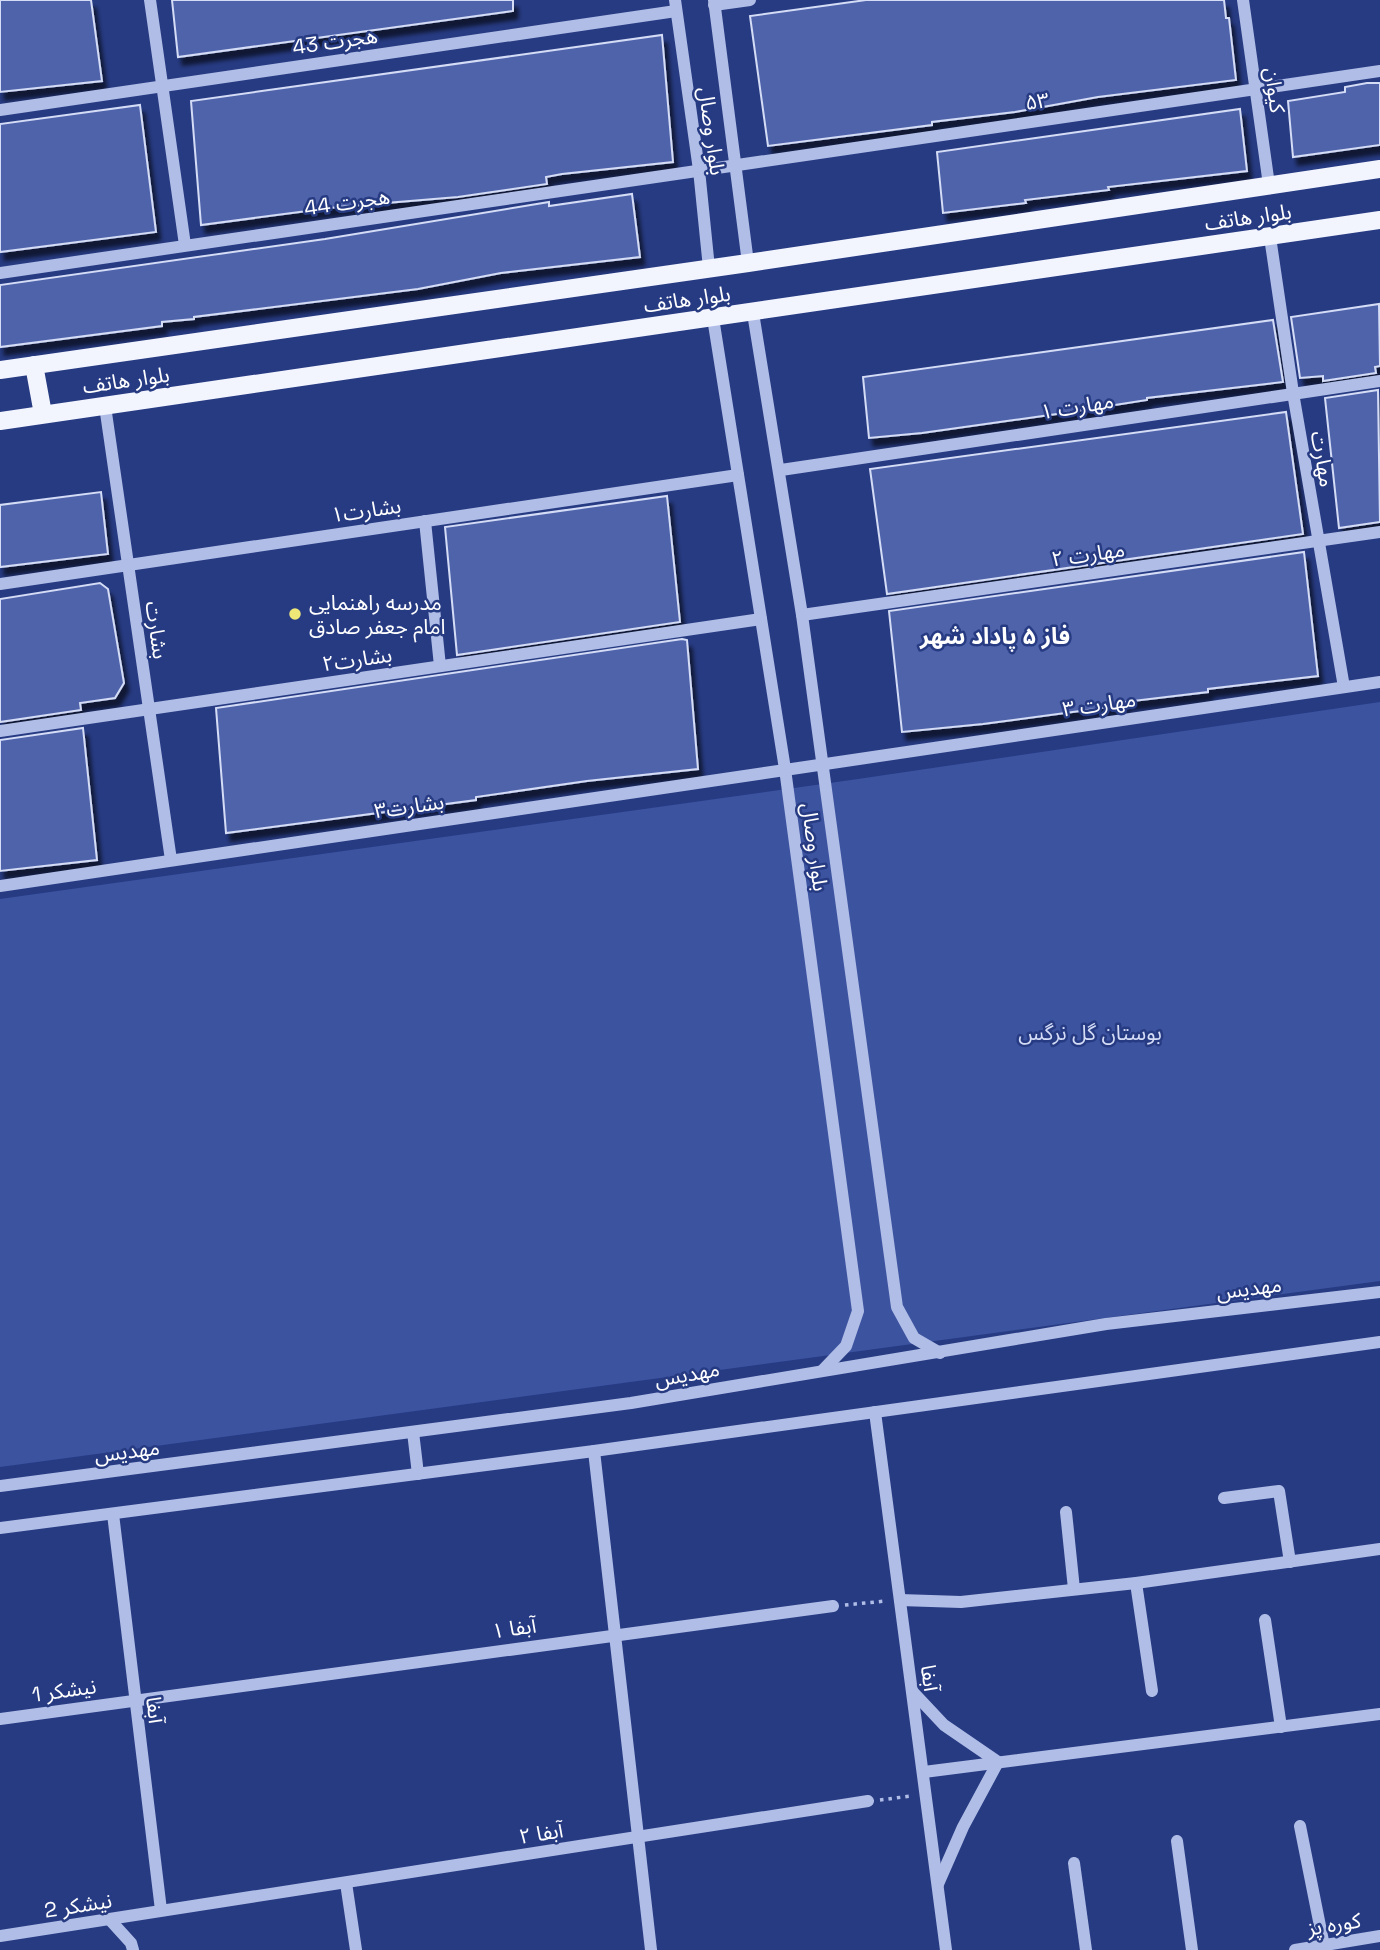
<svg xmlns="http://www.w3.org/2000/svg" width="1380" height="1950" viewBox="0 0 1380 1950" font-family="'Space Grotesk','Noto Sans Arabic',sans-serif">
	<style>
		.green { fill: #3c53a0 }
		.building { fill: #5064ab; stroke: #d4dcf6; stroke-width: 2; filter: url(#shadow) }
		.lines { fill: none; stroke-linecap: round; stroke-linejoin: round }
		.path { stroke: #b0bde7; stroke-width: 3.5; stroke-dasharray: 3.5 5; stroke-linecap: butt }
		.minor { stroke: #b0bde7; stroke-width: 12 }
		.major { stroke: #f2f4fe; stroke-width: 18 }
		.poi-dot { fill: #efe776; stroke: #273b83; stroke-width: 2.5 }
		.labels { text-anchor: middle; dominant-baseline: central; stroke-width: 5; stroke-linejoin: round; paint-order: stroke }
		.street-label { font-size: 21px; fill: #fff; stroke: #273b83 }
		.poi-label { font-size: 21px; fill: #fff; stroke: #273b83; text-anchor: start }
		.park-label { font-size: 21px; fill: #d4dcf6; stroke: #273b83 }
		.neighbourhood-label { font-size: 23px; font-weight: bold; fill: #fff; stroke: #273b83 }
	</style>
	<defs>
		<filter id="shadow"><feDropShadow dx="4.5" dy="8" stdDeviation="2" flood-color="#0009"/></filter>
	</defs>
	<rect width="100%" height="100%" fill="#273b83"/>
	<!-- green -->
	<path class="green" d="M 1380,702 L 1380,1281 L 0,1467 L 0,899 L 858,779 Z"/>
	<!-- building -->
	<g class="building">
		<path d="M 0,0 L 91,0 L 102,81 L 0,92 Z"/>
		<path d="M 172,0 L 513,0 L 513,11 L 178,57 Z"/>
		<path d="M 866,0 L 1224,0 L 1226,18 L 1229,18 L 1236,80 L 1098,97 L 1015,112 L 932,122 L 932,125 L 768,146 L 750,16 Z"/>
		<path d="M 662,35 L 673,162 L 562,174 L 546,177 L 547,184 L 458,197 L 338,207 L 201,225 L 191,101 Z"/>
		<path d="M 1367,83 L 1380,83 L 1380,145 L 1293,157 L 1288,101 L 1345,92 L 1345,87 Z"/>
		<path d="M 140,105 L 156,232 L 0,252 L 0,124 Z"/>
		<path d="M 1240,109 L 1247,171 L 1108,187 L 1109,190 L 1025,200 L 1026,203 L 943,213 L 937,152 Z"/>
		<path d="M 632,194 L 640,257 L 501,273 L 418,289 L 194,317 L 194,319 L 162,322 L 162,326 L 0,347 L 0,285 L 325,239 L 549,202 L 549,206 Z"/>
		<path d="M 1379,304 L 1380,366 L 1375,367 L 1376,373 L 1323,381 L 1323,376 L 1300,378 L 1291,317 Z"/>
		<path d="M 1273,320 L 1283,382 L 1147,398 L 1147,400 L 1064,413 L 922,433 L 869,438 L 863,377 Z"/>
		<path d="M 1378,390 L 1380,522 L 1339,528 L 1325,398 Z"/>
		<path d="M 1286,412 L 1303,534 L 887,594 L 870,469 Z"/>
		<path d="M 101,492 L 108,554 L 0,567 L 0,505 Z"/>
		<path d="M 667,496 L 680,622 L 457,655 L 445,527 Z"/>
		<path d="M 1304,552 L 1318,676 L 1208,689 L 1208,692 L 1124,702 L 1125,705 L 983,724 L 902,732 L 889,611 Z"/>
		<path d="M 100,583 L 108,589 L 124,683 L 115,698 L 80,703 L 81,710 L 0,722 L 0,599 Z"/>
		<path d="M 682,639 L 687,640 L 698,769 L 587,781 L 476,797 L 476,800 L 226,833 L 216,708 Z"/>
		<path d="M 83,728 L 97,860 L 0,871 L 0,740 Z"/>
	</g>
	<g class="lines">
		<!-- path -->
		<g class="path">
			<path d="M 845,1605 L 886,1601"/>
			<path d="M 880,1800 L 911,1796"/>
		</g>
		<!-- minor -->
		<g class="minor">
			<path d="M 150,0 L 185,245"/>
			<path d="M 675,0 L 699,170 L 709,268"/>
			<path d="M 714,0 L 748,263"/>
			<path d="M 1243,0 L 1269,185"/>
			<path d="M 714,5 L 750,0"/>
			<path d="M 0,110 L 676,11"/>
			<path d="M 1270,237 L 1293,393 L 1344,687"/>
			<path d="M 0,273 L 1380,71"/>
			<path d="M 753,313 L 802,615 L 897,1307 L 914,1338 L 940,1353"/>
			<path d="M 713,318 L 785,769 L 858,1311 L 846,1346 L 823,1370"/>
			<path d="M 105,406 L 171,860"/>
			<path d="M 781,470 L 1380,381"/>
			<path d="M 425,521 L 440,666"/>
			<path d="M 0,584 L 738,475"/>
			<path d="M 802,615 L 1380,532"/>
			<path d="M 0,731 L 761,619"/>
			<path d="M 0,886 L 1380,682"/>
			<path d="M 875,1412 L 946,1950"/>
			<path d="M 413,1432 L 418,1474"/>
			<path d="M 594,1451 L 651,1950"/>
			<path d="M 0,1486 L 631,1403 L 1106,1324 L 1380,1292"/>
			<path d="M 1224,1498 L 1279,1491 L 1290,1562"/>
			<path d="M 1066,1512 L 1074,1589"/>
			<path d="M 113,1514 L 161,1910"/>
			<path d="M 0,1528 L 594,1451 L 1380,1342"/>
			<path d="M 1136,1583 L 1152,1691"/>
			<path d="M 900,1600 L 961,1602 L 1136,1583 L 1380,1549"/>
			<path d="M 1265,1620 L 1281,1727"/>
			<path d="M 913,1692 L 944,1725 L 998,1762 L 963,1827 L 938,1884"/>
			<path d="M 0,1719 L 833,1606"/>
			<path d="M 924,1772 L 1380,1714"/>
			<path d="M 1300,1826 L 1324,1946"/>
			<path d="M 1177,1841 L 1192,1950"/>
			<path d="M 1074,1863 L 1086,1950"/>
			<path d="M 346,1883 L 356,1950"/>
			<path d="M 111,1921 L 131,1943 L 133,1950"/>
			<path d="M 0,1936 L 868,1801"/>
			<path d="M 1295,1950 L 1380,1936"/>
		</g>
		<!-- major -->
		<g class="major">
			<path d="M 34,365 L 43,414"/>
			<path d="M 0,370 L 748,263 L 1380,169"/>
			<path d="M 0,421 L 1380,220"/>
		</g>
	</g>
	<!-- markers -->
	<circle class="poi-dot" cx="295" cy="614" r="7"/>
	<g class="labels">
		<!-- street labels -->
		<g class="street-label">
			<text transform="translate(335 41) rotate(-8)">هجرت 43</text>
			<text transform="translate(1275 90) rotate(82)">کیوان</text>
			<text transform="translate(1037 101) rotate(-8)">۵۳</text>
			<text transform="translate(712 131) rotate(82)">بلوار وصال</text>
			<text transform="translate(347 202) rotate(-8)">هجرت 44</text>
			<text transform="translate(1248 217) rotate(-8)">بلوار هاتف</text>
			<text transform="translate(687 299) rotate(-8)">بلوار هاتف</text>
			<text transform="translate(126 380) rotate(-8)">بلوار هاتف</text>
			<text transform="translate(1077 406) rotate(-9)">مهارت ۱</text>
			<text transform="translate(1323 459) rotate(80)">مهارت</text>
			<text transform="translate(366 510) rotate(-8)">بشارت۱</text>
			<text transform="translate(1088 554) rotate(-8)">مهارت ۲</text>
			<text transform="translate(157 630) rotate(82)">بشارت</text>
			<text transform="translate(357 659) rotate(-8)">بشارت۲</text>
			<text transform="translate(1099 704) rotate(-8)">مهارت ۳</text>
			<text transform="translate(409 806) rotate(-8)">بشارت۳</text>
			<text transform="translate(815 847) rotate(82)">بلوار وصال</text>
			<text transform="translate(1249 1288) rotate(-7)">مهدیس</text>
			<text transform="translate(687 1374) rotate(-10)">مهدیس</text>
			<text transform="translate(127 1451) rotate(-7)">مهدیس</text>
			<text transform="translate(514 1628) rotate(-8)">آبفا ۱</text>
			<text transform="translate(930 1678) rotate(82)">آبفا</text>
			<text transform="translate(64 1690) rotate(-8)">نیشکر 1</text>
			<text transform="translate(155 1710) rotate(83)">آبفا</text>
			<text transform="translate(541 1833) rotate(-9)">آبفا ۲</text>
			<text transform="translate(78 1905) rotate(-9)">نیشکر 2</text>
			<text transform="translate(1334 1924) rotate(-9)">کوره پز</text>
		</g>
		<!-- poi labels -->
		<g class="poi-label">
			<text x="309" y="602">مدرسه راهنمایی<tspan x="309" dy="24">امام جعفر صادق</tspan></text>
		</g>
		<!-- park labels -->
		<g class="park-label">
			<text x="1090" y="1032">بوستان گل نرگس</text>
		</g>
		<!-- neighbourhood labels -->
		<g class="neighbourhood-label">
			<text x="995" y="636">فاز ۵ پاداد شهر</text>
		</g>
	</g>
</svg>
